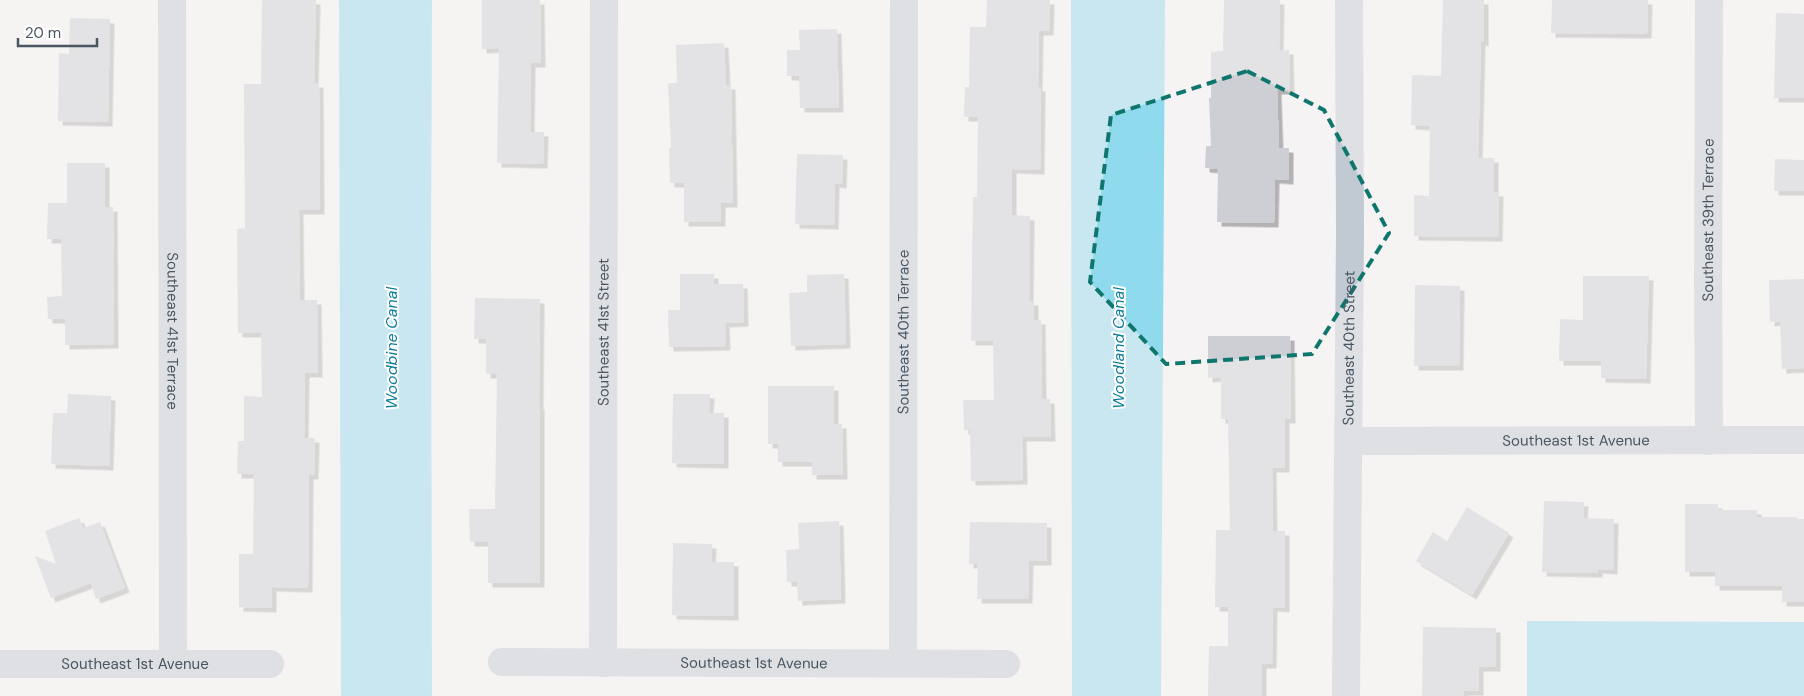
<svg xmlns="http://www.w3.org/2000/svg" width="1804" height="696" viewBox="0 0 1804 696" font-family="'DM Sans',sans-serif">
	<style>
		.water { fill: #90daee }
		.building { fill: #cdcfd5; filter: url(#shadow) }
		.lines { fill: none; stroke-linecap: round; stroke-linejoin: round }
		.minor { stroke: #c1cad2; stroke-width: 28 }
		.marked { fill: none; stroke: #0f766e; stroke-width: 4; stroke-dasharray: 10 6; stroke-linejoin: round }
		.labels { text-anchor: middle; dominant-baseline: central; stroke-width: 4; stroke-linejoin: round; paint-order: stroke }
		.street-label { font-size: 15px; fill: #4a5661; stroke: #fff }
		.water-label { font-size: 16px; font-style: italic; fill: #0c7c9b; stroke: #fff }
	</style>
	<defs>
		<filter id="shadow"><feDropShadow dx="4.5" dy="4.5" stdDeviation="0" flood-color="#0004"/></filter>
	</defs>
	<rect width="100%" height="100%" fill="#f5f3f3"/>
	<!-- water -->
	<g class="water">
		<path d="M 339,0 L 432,0 L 431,252 L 432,696 L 341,696 Z"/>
		<path d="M 1071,0 L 1165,0 L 1161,696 L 1072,696 Z"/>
		<path d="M 1527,621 L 1804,622 L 1804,696 L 1527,696 Z"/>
	</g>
	<!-- building -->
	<g class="building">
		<path d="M 262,0 L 316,0 L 314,83 L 319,83 L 320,210 L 299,210 L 300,300 L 317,300 L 318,373 L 305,373 L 304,438 L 315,438 L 314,475 L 309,475 L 308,588 L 272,587 L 272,608 L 239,607 L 239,554 L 253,554 L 254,474 L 237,474 L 238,441 L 244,441 L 244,396 L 262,397 L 261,333 L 238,333 L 237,229 L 245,228 L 244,84 L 261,84 Z"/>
		<path d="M 482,0 L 540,0 L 541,63 L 531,63 L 530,132 L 544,132 L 543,164 L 497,163 L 499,48 L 482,49 Z"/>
		<path d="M 987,0 L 1050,0 L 1049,31 L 1039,31 L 1038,87 L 1041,87 L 1040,170 L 1012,169 L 1012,215 L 1030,216 L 1029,301 L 1034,301 L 1034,320 L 1041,320 L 1042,399 L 1050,399 L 1051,437 L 1022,437 L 1023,480 L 971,481 L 970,430 L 964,430 L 963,400 L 994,400 L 993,341 L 971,341 L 973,197 L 977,197 L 978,117 L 964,117 L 965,87 L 969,87 L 970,27 L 986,27 Z"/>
		<path d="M 1224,0 L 1280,0 L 1279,50 L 1289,50 L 1290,90 L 1277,90 L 1279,148 L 1289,148 L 1289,180 L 1275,179 L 1274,223 L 1217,222 L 1218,169 L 1205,168 L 1206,146 L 1211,146 L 1209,98 L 1211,98 L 1211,52 L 1223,51 Z"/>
		<path d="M 1443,0 L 1484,0 L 1484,42 L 1481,41 L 1478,158 L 1494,158 L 1494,192 L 1499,192 L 1498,237 L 1414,236 L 1414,195 L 1429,196 L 1430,126 L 1411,125 L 1412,75 L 1441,76 Z"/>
		<path d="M 1552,0 L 1648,0 L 1647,34 L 1551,33 Z"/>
		<path d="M 1776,13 L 1804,14 L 1804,98 L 1774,98 Z"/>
		<path d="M 70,18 L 110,19 L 108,122 L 58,121 L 59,53 L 69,54 Z"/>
		<path d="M 837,29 L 839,108 L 800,108 L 799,76 L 787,76 L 787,50 L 800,50 L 799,30 Z"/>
		<path d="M 724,43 L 726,85 L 731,85 L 733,203 L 721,203 L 721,222 L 684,222 L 684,183 L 670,183 L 669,148 L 671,148 L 668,83 L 677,83 L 676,45 Z"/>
		<path d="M 797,154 L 843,155 L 842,184 L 835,183 L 834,225 L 795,224 Z"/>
		<path d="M 1775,159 L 1804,160 L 1804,191 L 1774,191 Z"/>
		<path d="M 67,163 L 105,163 L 105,207 L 113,207 L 114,344 L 65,345 L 65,319 L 48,319 L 47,297 L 62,296 L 61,239 L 47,239 L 48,203 L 67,203 Z"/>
		<path d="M 680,274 L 714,274 L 714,284 L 743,284 L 744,322 L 725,323 L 726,346 L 669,347 L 668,310 L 680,310 Z"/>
		<path d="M 844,274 L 846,344 L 791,346 L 789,293 L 807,292 L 807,275 Z"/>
		<path d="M 1583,276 L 1649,276 L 1646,379 L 1601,378 L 1601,361 L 1559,361 L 1560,319 L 1583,320 Z"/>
		<path d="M 1804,279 L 1804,368 L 1782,369 L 1780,321 L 1770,322 L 1769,280 Z"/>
		<path d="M 1415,285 L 1460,286 L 1459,366 L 1414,366 Z"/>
		<path d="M 475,298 L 540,299 L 539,405 L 540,405 L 540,583 L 488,583 L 488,542 L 470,542 L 469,509 L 495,509 L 497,374 L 486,374 L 486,339 L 474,339 Z"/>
		<path d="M 1208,336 L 1290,336 L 1291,419 L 1285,419 L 1285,468 L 1272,468 L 1273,531 L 1285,531 L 1285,608 L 1273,607 L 1272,664 L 1262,664 L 1262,696 L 1208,696 L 1209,646 L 1228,646 L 1228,607 L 1215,607 L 1216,530 L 1230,530 L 1228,419 L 1221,419 L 1221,377 L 1208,378 Z"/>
		<path d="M 768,386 L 834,386 L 834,424 L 842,424 L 843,475 L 812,475 L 812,462 L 778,462 L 778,444 L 768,444 Z"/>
		<path d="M 68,394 L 111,396 L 109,466 L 51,464 L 53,413 L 67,413 Z"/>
		<path d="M 673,394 L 710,394 L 709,413 L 724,413 L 724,464 L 672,463 Z"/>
		<path d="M 1544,501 L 1584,502 L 1583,518 L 1614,519 L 1613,570 L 1598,569 L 1598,573 L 1542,572 Z"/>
		<path d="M 1685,504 L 1718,504 L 1718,510 L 1757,510 L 1757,517 L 1797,517 L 1797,519 L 1804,519 L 1804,602 L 1782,602 L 1782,586 L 1715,586 L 1715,572 L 1685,572 Z"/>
		<path d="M 1467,507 L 1509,533 L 1472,595 L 1416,561 L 1433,532 L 1447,541 Z"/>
		<path d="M 79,518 L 83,528 L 100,522 L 125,588 L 96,599 L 91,583 L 51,598 L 35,556 L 56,564 L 45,531 Z"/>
		<path d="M 839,521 L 841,599 L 798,601 L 797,582 L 787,582 L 786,550 L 799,549 L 798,523 Z"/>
		<path d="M 970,522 L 1047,523 L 1047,561 L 1029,561 L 1028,599 L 977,599 L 978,564 L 969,564 Z"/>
		<path d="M 673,543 L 712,544 L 711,562 L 734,562 L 734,616 L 672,615 Z"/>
		<path d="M 1423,627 L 1496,628 L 1496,667 L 1479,667 L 1479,691 L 1464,691 L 1464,696 L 1422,696 Z"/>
	</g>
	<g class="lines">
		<!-- minor -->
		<g class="minor">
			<path id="s1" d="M 172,0 L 173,664"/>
			<path id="s2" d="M 1348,441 L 1804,440"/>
			<path id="s3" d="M 1709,441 L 1708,280 L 1709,0"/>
			<path id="s4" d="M 502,662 L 1006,664"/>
			<path id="s5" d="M 603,663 L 604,0"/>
			<path id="s6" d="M 903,663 L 904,0"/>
			<path id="s7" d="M 0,664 L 270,664"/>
			<path id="s8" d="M 1346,696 L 1350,232 L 1349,0"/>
		</g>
	</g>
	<!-- marked area -->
	<path d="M0 0H1804V696H0ZM 1247,71 L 1324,110 L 1389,233 L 1312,354 L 1166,364 L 1090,282 L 1111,115 Z" fill="#f5f3f3" fill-opacity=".55" fill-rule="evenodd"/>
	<path class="marked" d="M 1247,71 L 1324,110 L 1389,233 L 1312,354 L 1166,364 L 1090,282 L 1111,115 Z"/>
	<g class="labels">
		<!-- street labels -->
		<g class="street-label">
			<text stroke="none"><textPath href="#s3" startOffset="221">Southeast 39th Terrace</textPath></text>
			<text stroke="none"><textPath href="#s5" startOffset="331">Southeast 41st Street</textPath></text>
			<text stroke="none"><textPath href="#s1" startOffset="331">Southeast 41st Terrace</textPath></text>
			<text stroke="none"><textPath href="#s6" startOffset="331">Southeast 40th Terrace</textPath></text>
			<text stroke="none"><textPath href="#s8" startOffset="348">Southeast 40th Street</textPath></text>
			<text stroke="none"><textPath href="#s2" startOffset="228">Southeast 1st Avenue</textPath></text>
			<text stroke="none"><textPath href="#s4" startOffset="252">Southeast 1st Avenue</textPath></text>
			<text stroke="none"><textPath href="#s7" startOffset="135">Southeast 1st Avenue</textPath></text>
		</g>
		<!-- water labels -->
		<g class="water-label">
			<text transform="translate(391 348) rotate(-90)">Woodbine Canal</text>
			<text transform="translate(1118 348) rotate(-90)">Woodland Canal</text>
		</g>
	</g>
	<!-- scale -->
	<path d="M18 38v8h79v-8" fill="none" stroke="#4a5661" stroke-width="2.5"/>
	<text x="25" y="38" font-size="15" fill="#4a5661" stroke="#ffffff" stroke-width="4" paint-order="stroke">20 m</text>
</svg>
